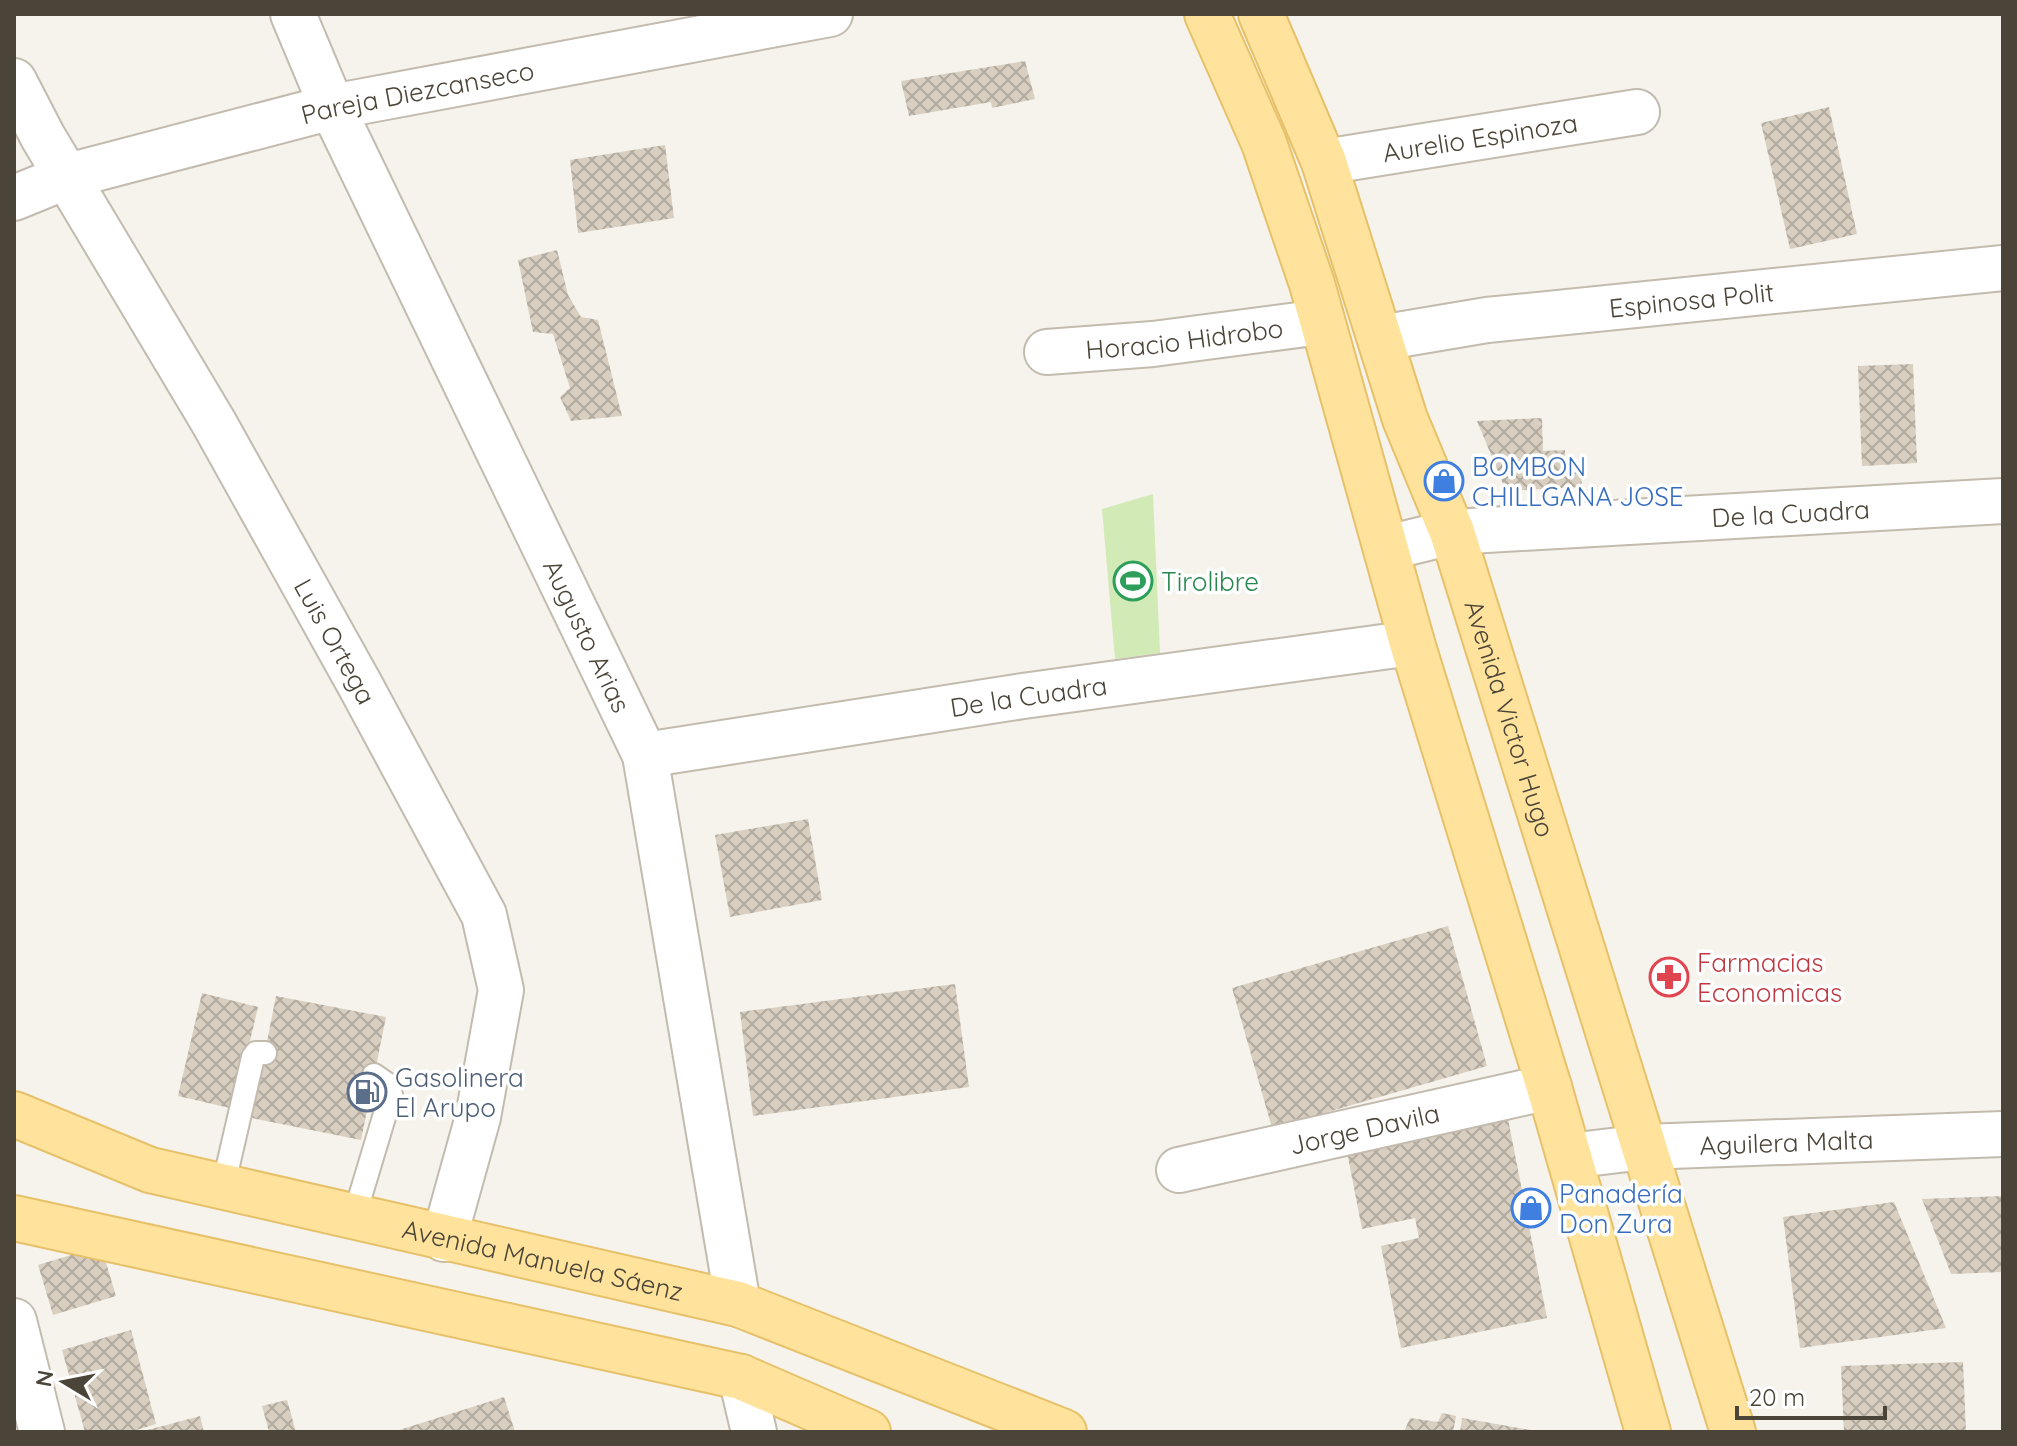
<svg xmlns="http://www.w3.org/2000/svg" width="2017" height="1446" viewBox="0 0 2017 1446" font-family="Quicksand,sans-serif">
	<style>
		.grass { fill: #d2eab5 }
		.building { fill: url(#building-cross-hatch) }
		.lines { fill: none; stroke-linecap: round; stroke-linejoin: round }
		.lane-casing { stroke: #c2bbae; stroke-width: 26 }
		.street-casing { stroke: #c2bbae; stroke-width: 48 }
		.primary-casing { stroke: #e6c16a; stroke-width: 48 }
		.lane { stroke: #fff; stroke-width: 22 }
		.street { stroke: #fff; stroke-width: 44 }
		.primary { stroke: #ffe39c; stroke-width: 44 }
		.labels { text-anchor: middle; dominant-baseline: central; stroke-width: 7; stroke-linejoin: round; paint-order: stroke }
		.street-label { font-size: 26px; fill: #4b4439; stroke: #fff }
		.shop-label { font-size: 26px; fill: #366cbe; stroke: #fff; text-anchor: start }
		.leisure-label { font-size: 26px; fill: #27864d; stroke: #fff; text-anchor: start }
		.health-label { font-size: 26px; fill: #be3a42; stroke: #fff; text-anchor: start }
		.service-label { font-size: 26px; fill: #4e5e75; stroke: #fff; text-anchor: start }
	</style>
	<defs>
		<pattern id="building-cross-hatch" width="8" height="8" patternUnits="userSpaceOnUse" patternTransform="scale(2)"><rect width="8" height="8" fill="#d8cfc1"/><path d="M0 0l8 8M0 8l8-8" fill="none" stroke="#b1aa9e"/></pattern>
	</defs>
	<rect width="100%" height="100%" fill="#f6f3ec"/>
	<!-- grass -->
	<path class="grass" d="M 1153,494 L 1160,653 L 1115,659 L 1102,509 Z"/>
	<!-- building -->
	<g class="building">
		<path d="M 1025,61 L 1035,99 L 992,108 L 991,102 L 909,116 L 901,81 Z"/>
		<path d="M 1829,107 L 1857,234 L 1790,249 L 1761,123 Z"/>
		<path d="M 665,145 L 674,218 L 578,233 L 570,160 Z"/>
		<path d="M 557,250 L 568,295 L 581,317 L 598,320 L 622,416 L 571,421 L 560,397 L 570,388 L 553,334 L 533,332 L 518,260 Z"/>
		<path d="M 1913,364 L 1917,463 L 1862,466 L 1858,366 Z"/>
		<path d="M 1542,418 L 1543,451 L 1565,450 L 1565,463 L 1580,462 L 1582,487 L 1506,491 L 1477,421 Z"/>
		<path d="M 808,819 L 822,900 L 730,917 L 715,835 Z"/>
		<path d="M 1448,926 L 1487,1066 L 1272,1128 L 1232,988 Z"/>
		<path d="M 955,984 L 969,1087 L 753,1116 L 740,1012 Z"/>
		<path d="M 202,993 L 258,1007 L 234,1109 L 178,1096 Z"/>
		<path d="M 276,996 L 386,1017 L 361,1140 L 252,1118 Z"/>
		<path d="M 1508,1119 L 1547,1318 L 1401,1348 L 1381,1246 L 1419,1238 L 1415,1218 L 1362,1229 L 1347,1152 Z"/>
		<path d="M 2003,1196 L 2003,1272 L 1951,1274 L 1922,1199 Z"/>
		<path d="M 1894,1202 L 1946,1328 L 1800,1348 L 1783,1217 Z"/>
		<path d="M 101,1246 L 116,1296 L 53,1315 L 38,1265 Z"/>
		<path d="M 131,1330 L 156,1424 L 130,1432 L 85,1432 L 62,1350 Z"/>
		<path d="M 1963,1362 L 1966,1432 L 1844,1432 L 1841,1366 Z"/>
		<path d="M 504,1397 L 515,1432 L 396,1432 L 396,1431 Z"/>
		<path d="M 287,1400 L 296,1432 L 269,1432 L 262,1406 Z"/>
		<path d="M 1442,1413 L 1456,1416 L 1453,1432 L 1404,1432 L 1410,1418 L 1438,1422 Z"/>
		<path d="M 200,1416 L 204,1432 L 144,1432 L 144,1431 Z"/>
		<path d="M 1462,1418 L 1531,1430 L 1531,1432 L 1460,1432 Z"/>
	</g>
	<g class="lines">
		<defs>
			<g id="lane">
				<path d="M 223,1187 L 253,1057 L 256,1053 L 265,1053"/>
				<path d="M 354,1217 L 391,1094 L 387,1084 L 374,1075"/>
			</g>
			<g id="street">
				<path id="s1" d="M 293,14 L 332,107 L 645,755 L 738,1304"/>
				<path id="s2" d="M 14,81 L 43,137 L 214,423 L 360,685 L 484,915 L 501,990 L 478,1117 L 444,1239"/>
				<path id="s3" d="M 1324,162 L 1637,112"/>
				<path id="s4" d="M 14,198 L 68,176 L 332,107 L 830,14"/>
				<path id="s5" d="M 1380,338 L 1487,320 L 2003,268"/>
				<path id="s6" d="M 1047,352 L 1153,344 L 1321,322"/>
				<path id="s7" d="M 1387,548 L 1452,532 L 2003,501"/>
				<path id="s8" d="M 645,755 L 1023,696 L 1412,643"/>
				<path id="s9" d="M 1569,1156 L 1644,1147 L 2003,1134"/>
				<path id="s10" d="M 1179,1170 L 1549,1087"/>
				<path d="M 14,1321 L 42,1432"/>
				<path d="M 741,1377 L 754,1432"/>
			</g>
			<g id="primary">
				<path d="M 1207,14 L 1264,143 L 1312,284 L 1412,643 L 1549,1087 L 1648,1432"/>
				<path id="s11" d="M 1261,14 L 1324,162 L 1405,419 L 1452,532 L 1733,1432"/>
				<path id="s12" d="M 14,1114 L 150,1170 L 738,1304 L 1064,1432"/>
				<path d="M 14,1218 L 741,1377 L 868,1432"/>
			</g>
		</defs>
		<!-- lane casing -->
		<use href="#lane" class="lane-casing"/>
		<!-- street casing -->
		<use href="#street" class="street-casing"/>
		<!-- primary casing -->
		<use href="#primary" class="primary-casing"/>
		<!-- lane -->
		<use href="#lane" class="lane"/>
		<!-- street -->
		<use href="#street" class="street"/>
		<!-- primary -->
		<use href="#primary" class="primary"/>
	</g>
	<!-- icons -->
	<defs>
		<symbol id="shop-ring" viewBox="-11 -11 22 22"><circle r="9.5" fill="#fff" stroke="#3f7fe0" stroke-width="1.5"/><path d="M-5-2.5h2.3a2.7 3.5 0 0 1 5.4 0H5L5.5 6h-11ZM-1.5-2.5h3a1.5 2.3 0 0 0-3 0Z" fill="#3f7fe0"/></symbol>
		<symbol id="stadium-ring" viewBox="-11 -11 22 22"><circle r="9.5" fill="#fff" stroke="#2e9e5b" stroke-width="1.5"/><path d="M0-5a6.5 5 0 1 0 0 10a6.5 5 0 1 0 0-10ZM-3.5-1.8h7v3.6h-7Z" fill="#2e9e5b"/></symbol>
		<symbol id="pharmacy-ring" viewBox="-11 -11 22 22"><circle r="9.5" fill="#fff" stroke="#e0444e" stroke-width="1.5"/><path d="M-2-6h4v4h4v4h-4v4h-4v-4h-4v-4h4Z" fill="#e0444e"/></symbol>
		<symbol id="fuel-ring" viewBox="-11 -11 22 22"><circle r="9.5" fill="#fff" stroke="#5c6f8a" stroke-width="1.5"/><path d="M-5.5-6h7V0h2V4h1.3V-2.5L3-4.5l.8-.8L6-3V5H2.5V1h-1V6h-7ZM-4.2-4.7v3.2H.2V-4.7Z" fill="#5c6f8a"/></symbol>
	</defs>
	<g fill-rule="evenodd">
		<use href="#shop-ring" x="1422" y="459" width="44" height="44"/>
		<use href="#stadium-ring" x="1111" y="559" width="44" height="44"/>
		<use href="#pharmacy-ring" x="1647" y="955" width="44" height="44"/>
		<use href="#fuel-ring" x="345" y="1070" width="44" height="44"/>
		<use href="#shop-ring" x="1509" y="1186" width="44" height="44"/>
	</g>
	<g class="labels">
		<!-- street labels -->
		<g class="street-label">
			<text stroke="none"><textPath href="#s4" startOffset="418">Pareja Diezcanseco</textPath></text>
			<text stroke="none"><textPath href="#s3" startOffset="158">Aurelio Espinoza</textPath></text>
			<text stroke="none"><textPath href="#s5" startOffset="314">Espinosa Polit</textPath></text>
			<text stroke="none"><textPath href="#s6" startOffset="138">Horacio Hidrobo</textPath></text>
			<text stroke="none"><textPath href="#s7" startOffset="406">De la Cuadra</textPath></text>
			<text stroke="none"><textPath href="#s1" startOffset="688">Augusto Arias</textPath></text>
			<text stroke="none"><textPath href="#s2" startOffset="646">Luis Ortega</textPath></text>
			<text stroke="none"><textPath href="#s8" startOffset="388">De la Cuadra</textPath></text>
			<text stroke="none"><textPath href="#s11" startOffset="748">Avenida Victor Hugo</textPath></text>
			<text stroke="none"><textPath href="#s10" startOffset="190">Jorge Davila</textPath></text>
			<text stroke="none"><textPath href="#s9" startOffset="218">Aguilera Malta</textPath></text>
			<text stroke="none"><textPath href="#s12" startOffset="550">Avenida Manuela Sáenz</textPath></text>
		</g>
		<!-- shop labels -->
		<g class="shop-label">
			<text x="1472" y="466">BOMBON<tspan x="1472" dy="30">CHILLGANA JOSE</tspan></text>
			<text x="1559" y="1193">Panadería<tspan x="1559" dy="30">Don Zura</tspan></text>
		</g>
		<!-- leisure labels -->
		<g class="leisure-label">
			<text x="1161" y="581">Tirolibre</text>
		</g>
		<!-- health labels -->
		<g class="health-label">
			<text x="1697" y="962">Farmacias<tspan x="1697" dy="30">Economicas</tspan></text>
		</g>
		<!-- service labels -->
		<g class="service-label">
			<text x="395" y="1077">Gasolinera<tspan x="395" dy="30">El Arupo</tspan></text>
		</g>
	</g>
	<!-- border -->
	<rect width="2017" height="1446" fill="none" stroke="#4b4439" stroke-width="32"/>
	<!-- north arrow -->
	<g transform="translate(64 1382) rotate(280)" stroke="#ffffff" stroke-width="6" paint-order="stroke">
	<path d="M0-6L14 30L0 20L-14 30Z" fill="#4b4439"/>
	<text y="-12" font-size="22" font-weight="bold" text-anchor="middle" fill="#4b4439">N</text>
	</g>
	<!-- scale -->
	<path d="M1737 1406v12h148v-12" fill="none" stroke="#4b4439" stroke-width="4"/>
	<text x="1749" y="1406" font-size="24" fill="#4b4439" stroke="#ffffff" stroke-width="6" paint-order="stroke">20 m</text>
</svg>
